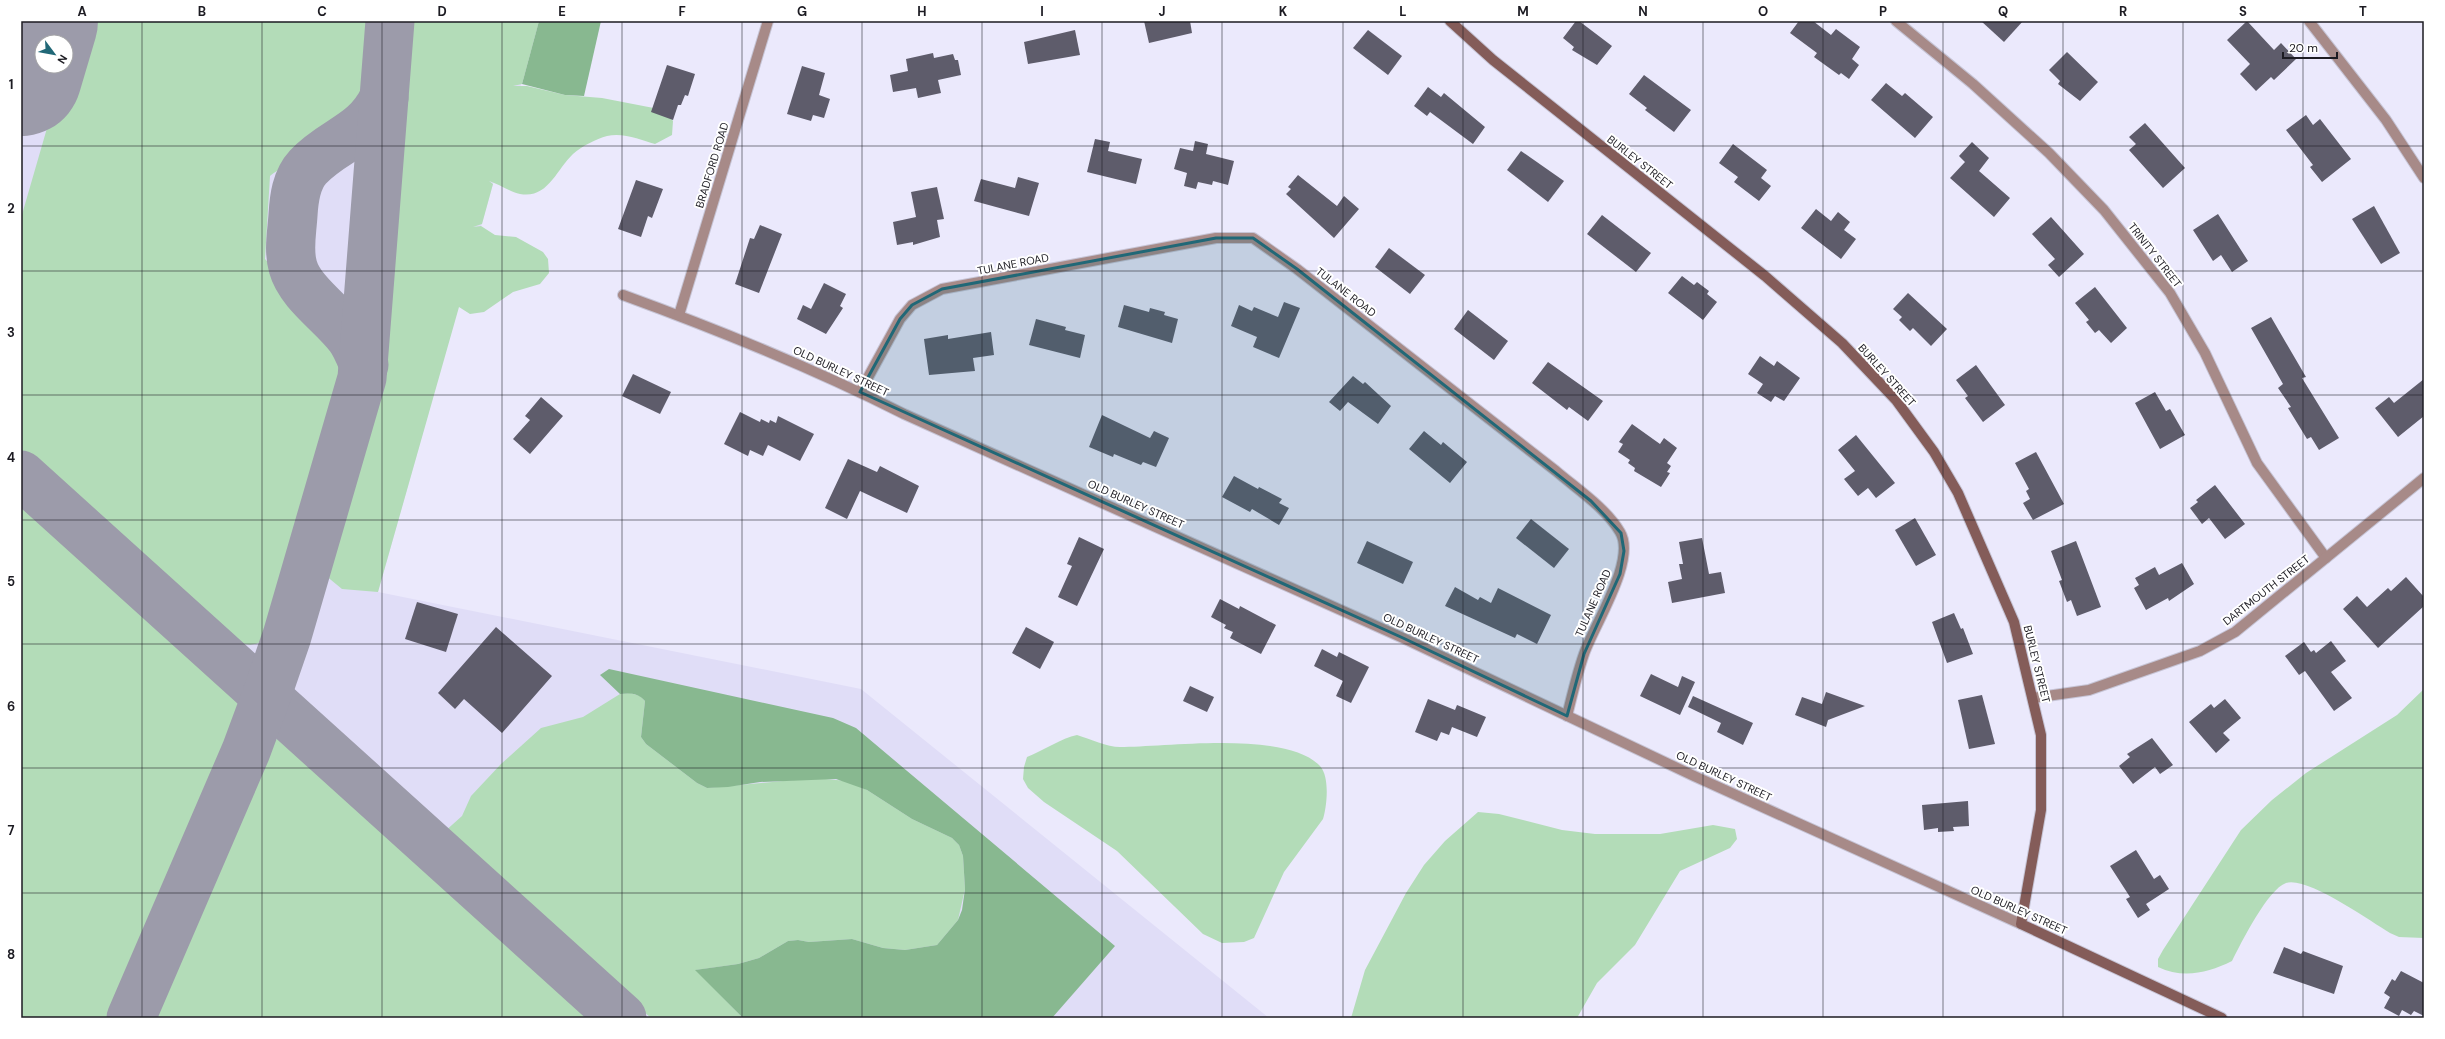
<svg xmlns="http://www.w3.org/2000/svg" width="2445" height="1039" viewBox="0 0 2445 1039" font-family="'DM Sans',sans-serif">
	<style>
		.built { fill: #e0ddf7; fill-rule: evenodd }
		.green { fill: #b3dcb8 }
		.forest { fill: #88b890 }
		.lines { fill: none; stroke-linecap: round; stroke-linejoin: round }
		.taxiway { stroke: #9c9baa; stroke-width: 49 }
		.runway { stroke: #9c9baa; stroke-width: 122 }
		.building { fill: #5e5c6b }
		.minor-casing { stroke: #c6c4d5; stroke-width: 12 }
		.tertiary-casing { stroke: #c6c4d5; stroke-width: 12 }
		.secondary-casing { stroke: #c6c4d5; stroke-width: 12 }
		.minor { stroke: #a78a88; stroke-width: 10 }
		.tertiary { stroke: #a78a88; stroke-width: 10 }
		.secondary { stroke: #845c59; stroke-width: 10 }
		.marked { fill: #216877; fill-opacity: 0.2; stroke: #216877; stroke-width: 3; stroke-linejoin: round }
		.grid { fill: none; stroke: #1c1b22; stroke-width: 1; stroke-opacity: 0.55 }
		.labels { text-anchor: middle; dominant-baseline: central; stroke-width: 4; stroke-linejoin: round; paint-order: stroke }
		.street-label { font-size: 11px; fill: #1c1b22; stroke: #fff }
		.neatline { fill: none; stroke: #1c1b22; stroke-width: 1.5 }
		.grid-label { font-size: 13px; text-anchor: middle; font-weight: bold; fill: #1c1b22 }
	</style>
	<rect width="100%" height="100%" fill="#ebe9fc"/>
	<!-- built -->
	<path class="built" d="M 21,21 L 539,21 L 378,592 L 861,689 L 1269,1018 L 21,1018 ZM 42,42 L 66,42 L 66,66 L 42,66 Z"/>
	<!-- green -->
	<g class="green">
		<path d="M 78,21 L 375,21 C 373,45 374,73 368,97 C 362,123 293,159 270,176 L 265,259 L 342,342 L 350,357 L 343,392 L 281,612 C 268,637 261,654 231,639 L 21,452 L 21,218 Z"/>
		<path d="M 405,21 L 539,21 L 522,84 L 513,86 L 527,86 L 565,95 L 602,98 L 664,110 L 673,121 L 672,135 L 655,144 C 641,140 623,132 607,136 C 596,139 582,146 573,154 C 556,170 548,199 520,194 C 510,192 499,184 489,181 L 493,184 L 482,224 L 473,227 L 481,226 L 495,235 L 516,237 L 543,252 L 548,259 L 549,273 L 540,284 L 513,292 L 484,312 L 470,314 L 459,307 L 378,592 L 342,589 L 325,575 L 378,379 Z"/>
		<path d="M 21,493 L 216,670 C 241,695 244,710 231,743 L 113,1018 L 21,1018 Z"/>
		<path d="M 2424,689 L 2424,938 L 2399,937 L 2390,933 C 2370,921 2307,876 2286,883 C 2268,889 2241,943 2232,961 C 2208,973 2183,979 2158,967 L 2158,959 L 2163,950 L 2241,830 L 2272,800 L 2306,773 L 2397,715 Z"/>
		<path d="M 630,693 L 640,696 L 645,701 L 641,737 L 646,744 L 697,783 L 707,788 L 815,778 L 847,781 L 867,790 L 912,819 L 952,838 L 959,845 L 963,856 L 965,889 L 958,920 L 937,945 L 905,950 L 883,948 L 852,939 L 809,942 L 798,940 L 788,941 L 759,958 L 738,964 L 696,970 L 743,1018 L 651,1018 L 443,833 L 462,816 L 471,796 L 501,764 L 541,728 L 583,717 L 620,694 Z"/>
		<path d="M 1077,735 C 1090,739 1107,747 1120,747 C 1166,747 1287,730 1320,766 C 1330,777 1327,806 1323,819 L 1284,872 L 1254,938 L 1244,942 L 1222,943 L 1203,934 L 1117,851 L 1044,802 L 1028,788 L 1023,779 L 1024,767 L 1027,757 C 1042,751 1062,738 1077,735 Z"/>
		<path d="M 277,739 L 286,740 L 298,746 L 597,1018 L 146,1018 L 258,756 L 264,746 Z"/>
		<path d="M 1478,812 L 1499,814 L 1562,830 L 1595,834 L 1660,834 L 1713,825 L 1735,829 L 1737,839 L 1730,848 L 1680,871 L 1635,945 L 1597,983 L 1577,1018 L 1351,1018 L 1365,970 L 1406,893 L 1424,865 L 1445,841 Z"/>
	</g>
	<!-- forest -->
	<g class="forest">
		<path d="M 539,21 L 601,21 L 584,96 L 565,95 L 522,84 Z"/>
		<path d="M 609,669 L 833,718 L 856,728 L 1115,946 L 1052,1018 L 743,1018 L 695,970 L 738,964 L 759,958 L 788,941 L 798,940 L 809,942 L 852,939 L 883,948 L 905,950 L 937,945 L 958,920 L 962,910 L 965,889 L 963,856 L 959,845 L 952,838 L 912,819 L 867,790 L 836,779 L 760,782 L 728,787 L 707,788 L 697,783 L 646,744 L 641,737 L 645,701 C 638,693 630,693 620,694 L 600,675 Z"/>
	</g>
	<g class="lines">
		<!-- taxiway -->
		<g class="taxiway">
			<path d="M 364,365 C 360,356 356,345 350,337 C 334,315 300,293 293,267 C 288,250 292,232 293,215 C 294,198 296,180 308,167 C 334,139 365,137 384,98"/>
			<path d="M 21,475 L 622,1018"/>
			<path d="M 131,1018 L 246,751 L 266,697 L 287,636 L 362,378 L 390,21"/>
		</g>
		<!-- runway -->
		<path class="runway" d="M 21,75 L 37,21"/>
	</g>
	<!-- building -->
	<g class="building">
		<path d="M 1144,21 L 1190,21 L 1192,33 L 1149,43 Z"/>
		<path d="M 1576,21 L 1579,21 L 1612,46 L 1597,65 L 1572,50 L 1574,47 L 1563,38 Z"/>
		<path d="M 1799,21 L 1813,21 L 1831,35 L 1836,29 L 1860,47 L 1852,59 L 1859,65 L 1849,79 L 1841,73 L 1839,75 L 1814,57 L 1817,53 L 1790,33 Z"/>
		<path d="M 1981,21 L 2023,21 L 2004,42 Z"/>
		<path d="M 2247,21 L 2274,50 L 2281,43 L 2296,59 L 2274,80 L 2271,77 L 2256,91 L 2240,74 L 2250,64 L 2227,40 Z"/>
		<path d="M 1075,30 L 1080,55 L 1028,64 L 1024,42 Z"/>
		<path d="M 1368,30 L 1402,56 L 1388,75 L 1353,48 Z"/>
		<path d="M 2067,52 L 2098,82 L 2080,101 L 2058,84 L 2060,81 L 2049,70 Z"/>
		<path d="M 933,53 L 934,58 L 953,54 L 955,60 L 958,60 L 961,75 L 938,80 L 941,93 L 918,98 L 916,88 L 893,92 L 890,75 L 908,71 L 906,59 Z"/>
		<path d="M 667,65 L 695,74 L 688,96 L 685,95 L 681,105 L 678,105 L 673,120 L 651,112 Z"/>
		<path d="M 802,66 L 825,73 L 819,95 L 830,99 L 824,118 L 813,115 L 811,121 L 787,114 Z"/>
		<path d="M 1644,75 L 1691,110 L 1674,132 L 1645,110 L 1647,108 L 1629,94 Z"/>
		<path d="M 1886,83 L 1902,96 L 1905,93 L 1933,117 L 1915,138 L 1871,100 Z"/>
		<path d="M 1428,87 L 1441,97 L 1444,93 L 1485,127 L 1473,144 L 1430,112 L 1427,116 L 1414,106 Z"/>
		<path d="M 2306,115 L 2313,125 L 2320,119 L 2351,159 L 2322,182 L 2310,167 L 2313,165 L 2286,130 Z"/>
		<path d="M 2145,123 L 2185,168 L 2163,188 L 2129,150 L 2136,144 L 2129,137 Z"/>
		<path d="M 1095,139 L 1110,142 L 1108,151 L 1142,159 L 1136,184 L 1087,172 Z"/>
		<path d="M 1195,141 L 1208,144 L 1206,154 L 1234,161 L 1228,185 L 1213,181 L 1212,185 L 1198,182 L 1196,189 L 1184,186 L 1187,173 L 1174,169 L 1180,148 L 1193,151 Z"/>
		<path d="M 1972,142 L 1989,158 L 1979,171 L 2010,198 L 1994,217 L 1950,178 L 1965,162 L 1959,156 Z"/>
		<path d="M 1733,144 L 1767,170 L 1761,178 L 1771,186 L 1759,201 L 1734,182 L 1738,177 L 1719,163 Z"/>
		<path d="M 1521,151 L 1564,181 L 1548,202 L 1507,170 Z"/>
		<path d="M 1298,175 L 1337,206 L 1344,196 L 1359,209 L 1334,238 L 1286,194 L 1291,189 L 1288,187 Z"/>
		<path d="M 1018,177 L 1039,183 L 1029,216 L 974,201 L 981,179 L 1015,188 Z"/>
		<path d="M 636,180 L 663,189 L 652,218 L 648,216 L 641,237 L 618,229 Z"/>
		<path d="M 937,187 L 944,219 L 937,220 L 940,237 L 913,245 L 913,242 L 897,245 L 893,222 L 916,217 L 911,192 Z"/>
		<path d="M 2374,206 L 2400,253 L 2381,264 L 2352,219 Z"/>
		<path d="M 1816,209 L 1831,221 L 1838,212 L 1850,222 L 1844,230 L 1856,239 L 1841,259 L 1801,228 Z"/>
		<path d="M 2218,214 L 2248,261 L 2232,272 L 2221,255 L 2213,261 L 2193,230 Z"/>
		<path d="M 1602,215 L 1651,253 L 1636,272 L 1587,234 Z"/>
		<path d="M 2051,217 L 2084,254 L 2059,277 L 2048,265 L 2055,259 L 2032,234 Z"/>
		<path d="M 760,225 L 782,234 L 759,293 L 735,284 L 750,238 L 754,239 Z"/>
		<path d="M 1389,248 L 1425,275 L 1410,294 L 1375,267 Z"/>
		<path d="M 1682,276 L 1694,285 L 1697,282 L 1709,291 L 1707,294 L 1717,302 L 1703,320 L 1668,293 Z"/>
		<path d="M 824,283 L 846,294 L 840,306 L 843,308 L 826,334 L 797,319 L 803,305 L 811,309 Z"/>
		<path d="M 2095,287 L 2127,328 L 2111,343 L 2099,330 L 2095,333 L 2086,322 L 2089,320 L 2075,303 Z"/>
		<path d="M 1908,293 L 1947,329 L 1931,346 L 1913,328 L 1910,331 L 1899,320 L 1902,317 L 1893,309 Z"/>
		<path d="M 1284,302 L 1300,308 L 1279,358 L 1253,347 L 1257,337 L 1231,326 L 1239,305 L 1252,311 L 1254,307 L 1278,317 Z"/>
		<path d="M 1124,305 L 1149,312 L 1150,308 L 1165,312 L 1164,315 L 1178,319 L 1172,343 L 1118,327 Z"/>
		<path d="M 1468,310 L 1508,341 L 1494,360 L 1454,329 Z"/>
		<path d="M 2271,317 L 2306,377 L 2302,378 L 2339,438 L 2319,450 L 2311,437 L 2307,439 L 2288,408 L 2291,407 L 2278,388 L 2283,384 L 2251,328 Z"/>
		<path d="M 1036,319 L 1066,327 L 1065,330 L 1085,335 L 1080,358 L 1029,345 Z"/>
		<path d="M 991,332 L 994,355 L 973,358 L 975,371 L 929,375 L 924,339 L 948,335 L 948,339 Z"/>
		<path d="M 1760,356 L 1774,366 L 1777,361 L 1800,378 L 1784,401 L 1775,396 L 1771,402 L 1757,393 L 1763,384 L 1748,374 Z"/>
		<path d="M 1548,362 L 1603,401 L 1588,421 L 1569,407 L 1567,410 L 1532,383 Z"/>
		<path d="M 1976,365 L 2005,405 L 1983,422 L 1965,398 L 1968,396 L 1956,380 Z"/>
		<path d="M 633,374 L 671,392 L 660,414 L 622,396 Z"/>
		<path d="M 1353,376 L 1363,384 L 1365,382 L 1391,406 L 1378,424 L 1348,402 L 1340,411 L 1329,402 Z"/>
		<path d="M 2424,379 L 2424,416 L 2398,437 L 2375,408 L 2389,397 L 2394,403 Z"/>
		<path d="M 2155,392 L 2166,411 L 2170,409 L 2185,435 L 2160,449 L 2135,403 Z"/>
		<path d="M 541,397 L 563,416 L 530,454 L 513,439 L 530,420 L 525,416 Z"/>
		<path d="M 740,412 L 760,422 L 761,419 L 769,423 L 770,420 L 776,423 L 778,416 L 814,434 L 800,461 L 768,445 L 763,456 L 750,450 L 748,456 L 724,444 Z"/>
		<path d="M 1102,415 L 1150,438 L 1154,431 L 1169,438 L 1156,467 L 1143,462 L 1141,465 L 1114,454 L 1113,457 L 1089,447 Z"/>
		<path d="M 1632,424 L 1660,444 L 1664,438 L 1677,448 L 1667,463 L 1671,466 L 1667,472 L 1670,473 L 1661,487 L 1634,471 L 1635,468 L 1628,463 L 1630,460 L 1618,452 L 1623,444 L 1619,442 Z"/>
		<path d="M 1424,431 L 1441,445 L 1443,442 L 1467,462 L 1450,483 L 1409,449 Z"/>
		<path d="M 1856,435 L 1895,483 L 1876,498 L 1868,488 L 1858,496 L 1844,479 L 1855,471 L 1838,450 Z"/>
		<path d="M 2036,452 L 2064,504 L 2033,520 L 2023,503 L 2030,499 L 2026,491 L 2029,489 L 2015,463 Z"/>
		<path d="M 848,459 L 877,472 L 880,466 L 919,486 L 907,513 L 860,491 L 847,519 L 825,508 Z"/>
		<path d="M 1234,476 L 1258,489 L 1259,487 L 1282,499 L 1279,503 L 1289,508 L 1279,525 L 1252,509 L 1250,512 L 1222,497 Z"/>
		<path d="M 2215,485 L 2245,524 L 2225,539 L 2209,518 L 2202,524 L 2190,508 L 2198,502 L 2196,500 Z"/>
		<path d="M 1915,518 L 1936,555 L 1916,566 L 1895,530 Z"/>
		<path d="M 1531,519 L 1569,549 L 1554,568 L 1516,538 Z"/>
		<path d="M 1079,537 L 1104,549 L 1077,606 L 1058,597 L 1072,566 L 1067,564 Z"/>
		<path d="M 1702,538 L 1709,574 L 1721,572 L 1725,593 L 1672,603 L 1668,582 L 1682,579 L 1679,564 L 1683,564 L 1679,542 Z"/>
		<path d="M 1367,541 L 1413,562 L 1403,584 L 1357,563 Z"/>
		<path d="M 2076,541 L 2101,607 L 2077,616 L 2071,600 L 2067,602 L 2059,581 L 2062,580 L 2051,551 Z"/>
		<path d="M 2182,563 L 2194,584 L 2169,601 L 2168,598 L 2146,610 L 2134,588 L 2139,585 L 2135,578 L 2155,567 L 2159,575 Z"/>
		<path d="M 2406,577 L 2424,597 L 2424,606 L 2378,648 L 2343,609 L 2357,596 L 2367,607 L 2388,588 L 2391,591 Z"/>
		<path d="M 1455,587 L 1478,600 L 1480,597 L 1491,603 L 1498,588 L 1551,615 L 1537,644 L 1517,634 L 1515,638 L 1445,606 Z"/>
		<path d="M 1220,599 L 1239,609 L 1240,606 L 1276,625 L 1261,654 L 1230,638 L 1233,632 L 1224,628 L 1226,625 L 1211,617 Z"/>
		<path d="M 417,602 L 458,614 L 446,652 L 405,639 Z"/>
		<path d="M 1954,613 L 1961,629 L 1963,628 L 1973,654 L 1947,663 L 1932,622 Z"/>
		<path d="M 496,627 L 552,676 L 502,733 L 464,699 L 455,709 L 438,693 Z"/>
		<path d="M 1026,627 L 1054,642 L 1040,669 L 1012,653 Z"/>
		<path d="M 2331,641 L 2346,661 L 2331,672 L 2352,698 L 2334,711 L 2305,671 L 2299,675 L 2285,656 L 2304,642 L 2311,652 L 2314,650 L 2316,653 Z"/>
		<path d="M 1322,649 L 1337,657 L 1339,652 L 1369,667 L 1351,703 L 1336,696 L 1343,681 L 1314,666 Z"/>
		<path d="M 1651,674 L 1678,687 L 1682,676 L 1695,682 L 1680,715 L 1640,696 Z"/>
		<path d="M 1190,686 L 1214,697 L 1207,712 L 1183,701 Z"/>
		<path d="M 1826,692 L 1865,706 L 1828,720 L 1826,727 L 1795,715 L 1802,697 L 1822,704 Z"/>
		<path d="M 1982,695 L 1995,744 L 1969,749 L 1958,700 Z"/>
		<path d="M 1693,696 L 1753,723 L 1743,745 L 1717,732 L 1721,723 L 1688,707 Z"/>
		<path d="M 1428,699 L 1455,710 L 1457,705 L 1486,717 L 1477,737 L 1452,727 L 1449,735 L 1441,732 L 1437,741 L 1415,732 Z"/>
		<path d="M 2225,699 L 2241,718 L 2223,733 L 2230,740 L 2216,753 L 2189,722 L 2211,704 L 2214,708 Z"/>
		<path d="M 2152,738 L 2173,765 L 2160,774 L 2155,767 L 2133,784 L 2119,766 L 2130,757 L 2127,754 Z"/>
		<path d="M 1968,801 L 1969,826 L 1953,827 L 1954,831 L 1938,832 L 1938,828 L 1924,830 L 1922,805 Z"/>
		<path d="M 2136,850 L 2154,879 L 2160,875 L 2169,889 L 2146,904 L 2150,910 L 2138,918 L 2126,899 L 2130,897 L 2110,866 Z"/>
		<path d="M 2284,947 L 2301,954 L 2303,951 L 2343,966 L 2334,994 L 2273,973 Z"/>
		<path d="M 2401,971 L 2424,983 L 2424,1016 L 2414,1011 L 2411,1015 L 2402,1010 L 2399,1016 L 2384,1008 L 2390,997 L 2384,993 L 2392,979 L 2395,981 Z"/>
	</g>
	<g class="lines">
		<defs>
			<g id="minor">
				<path d="M 1896,21 L 1973,84 L 2049,153 L 2104,210 L 2170,293 L 2205,353 L 2257,463 L 2326,558"/>
				<path d="M 2309,21 L 2386,120 L 2424,178"/>
				<path d="M 860,392 L 900,319 L 912,305 L 942,289 L 1216,238 L 1253,238 L 1297,269 L 1556,471 C 1577,489 1606,508 1620,532 C 1637,560 1594,625 1584,654 C 1577,674 1572,695 1567,716"/>
				<path d="M 2033,698 L 2089,690 L 2200,651 L 2235,632 L 2424,478"/>
			</g>
			<g id="tertiary">
				<path d="M 623,295 C 719,330 813,368 904,414 L 1403,638 L 1694,776 L 2021,924"/>
				<path d="M 679,315 L 768,21"/>
			</g>
			<path id="secondary" d="M 1450,21 L 1493,60 L 1765,276 L 1842,343 L 1896,400 L 1934,452 L 1958,493 L 2014,622 L 2041,735 L 2041,810 L 2021,924 L 2222,1018"/>
		</defs>
		<!-- minor casing -->
		<use href="#minor" class="minor-casing"/>
		<!-- tertiary casing -->
		<use href="#tertiary" class="tertiary-casing"/>
		<!-- secondary casing -->
		<use href="#secondary" class="secondary-casing"/>
		<!-- minor -->
		<use href="#minor" class="minor"/>
		<!-- tertiary -->
		<use href="#tertiary" class="tertiary"/>
		<!-- secondary -->
		<use href="#secondary" class="secondary"/>
	</g>
	<!-- marked area -->
	<path class="marked" d="M 1216,238 L 1253,238 L 1297,269 L 1591,501 L 1621,533 L 1624,551 L 1620,574 L 1584,654 L 1567,716 L 1403,638 L 860,392 L 900,319 L 912,305 L 942,289 Z"/>
	<!-- grid -->
	<path class="grid" d="M 142,21 L 142,1018M 262,21 L 262,1018M 382,21 L 382,1018M 502,21 L 502,1018M 622,21 L 622,1018M 742,21 L 742,1018M 862,21 L 862,1018M 982,21 L 982,1018M 1102,21 L 1102,1018M 1222,21 L 1222,1018M 1343,21 L 1343,1018M 1463,21 L 1463,1018M 1583,21 L 1583,1018M 1703,21 L 1703,1018M 1823,21 L 1823,1018M 1943,21 L 1943,1018M 2063,21 L 2063,1018M 2183,21 L 2183,1018M 2303,21 L 2303,1018M 21,146 L 2424,146M 21,271 L 2424,271M 21,395 L 2424,395M 21,520 L 2424,520M 21,644 L 2424,644M 21,768 L 2424,768M 21,893 L 2424,893"/>
	<g class="labels">
		<!-- street labels -->
		<g class="street-label">
			<text transform="translate(1640 162) rotate(38)">BURLEY STREET</text>
			<text transform="translate(712 165) rotate(-73)">BRADFORD ROAD</text>
			<text transform="translate(2155 255) rotate(52)">TRINITY STREET</text>
			<text transform="translate(1013 264) rotate(-11)">TULANE ROAD</text>
			<text transform="translate(1346 292) rotate(38)">TULANE ROAD</text>
			<text transform="translate(841 371) rotate(25)">OLD BURLEY STREET</text>
			<text transform="translate(1887 375) rotate(48)">BURLEY STREET</text>
			<text transform="translate(1136 504) rotate(24)">OLD BURLEY STREET</text>
			<text transform="translate(2266 590) rotate(-38)">DARTMOUTH STREET</text>
			<text transform="translate(1593 603) rotate(-66)">TULANE ROAD</text>
			<text transform="translate(1431 638) rotate(25)">OLD BURLEY STREET</text>
			<text transform="translate(2037 664) rotate(76)">BURLEY STREET</text>
			<text transform="translate(1724 776) rotate(25)">OLD BURLEY STREET</text>
			<text transform="translate(2019 910) rotate(24)">OLD BURLEY STREET</text>
		</g>
	</g>
	<!-- border -->
	<rect width="2445" height="1039" fill="none" stroke="#ffffff" stroke-width="44"/>
	<!-- north arrow -->
	<g transform="translate(54 54) rotate(122)"><circle r="19" fill="#ffffff" stroke="#a4a4a7"/>
	<path d="M0-3L7 15L0 10L-7 15Z" fill="#216877"/>
	<text y="-6" font-size="11" font-weight="bold" text-anchor="middle" fill="#1c1b22">N</text>
	</g>
	<!-- scale -->
	<path d="M2283 52v6h54v-6" fill="none" stroke="#1c1b22" stroke-width="2"/>
	<text x="2289" y="52" font-size="12" fill="#1c1b22" stroke="#ffffff" stroke-width="3" paint-order="stroke">20 m</text>
	<rect x="22" y="22" width="2401" height="995" class="neatline"/>
	<g class="grid-label">
		<text x="82" y="16">A</text>
		<text x="202" y="16">B</text>
		<text x="322" y="16">C</text>
		<text x="442" y="16">D</text>
		<text x="562" y="16">E</text>
		<text x="682" y="16">F</text>
		<text x="802" y="16">G</text>
		<text x="922" y="16">H</text>
		<text x="1042" y="16">I</text>
		<text x="1162" y="16">J</text>
		<text x="1283" y="16">K</text>
		<text x="1403" y="16">L</text>
		<text x="1523" y="16">M</text>
		<text x="1643" y="16">N</text>
		<text x="1763" y="16">O</text>
		<text x="1883" y="16">P</text>
		<text x="2003" y="16">Q</text>
		<text x="2123" y="16">R</text>
		<text x="2243" y="16">S</text>
		<text x="2363" y="16">T</text>
		<text x="11" y="89">1</text>
		<text x="11" y="213">2</text>
		<text x="11" y="337">3</text>
		<text x="11" y="462">4</text>
		<text x="11" y="586">5</text>
		<text x="11" y="711">6</text>
		<text x="11" y="835">7</text>
		<text x="11" y="959">8</text>
	</g>
</svg>
